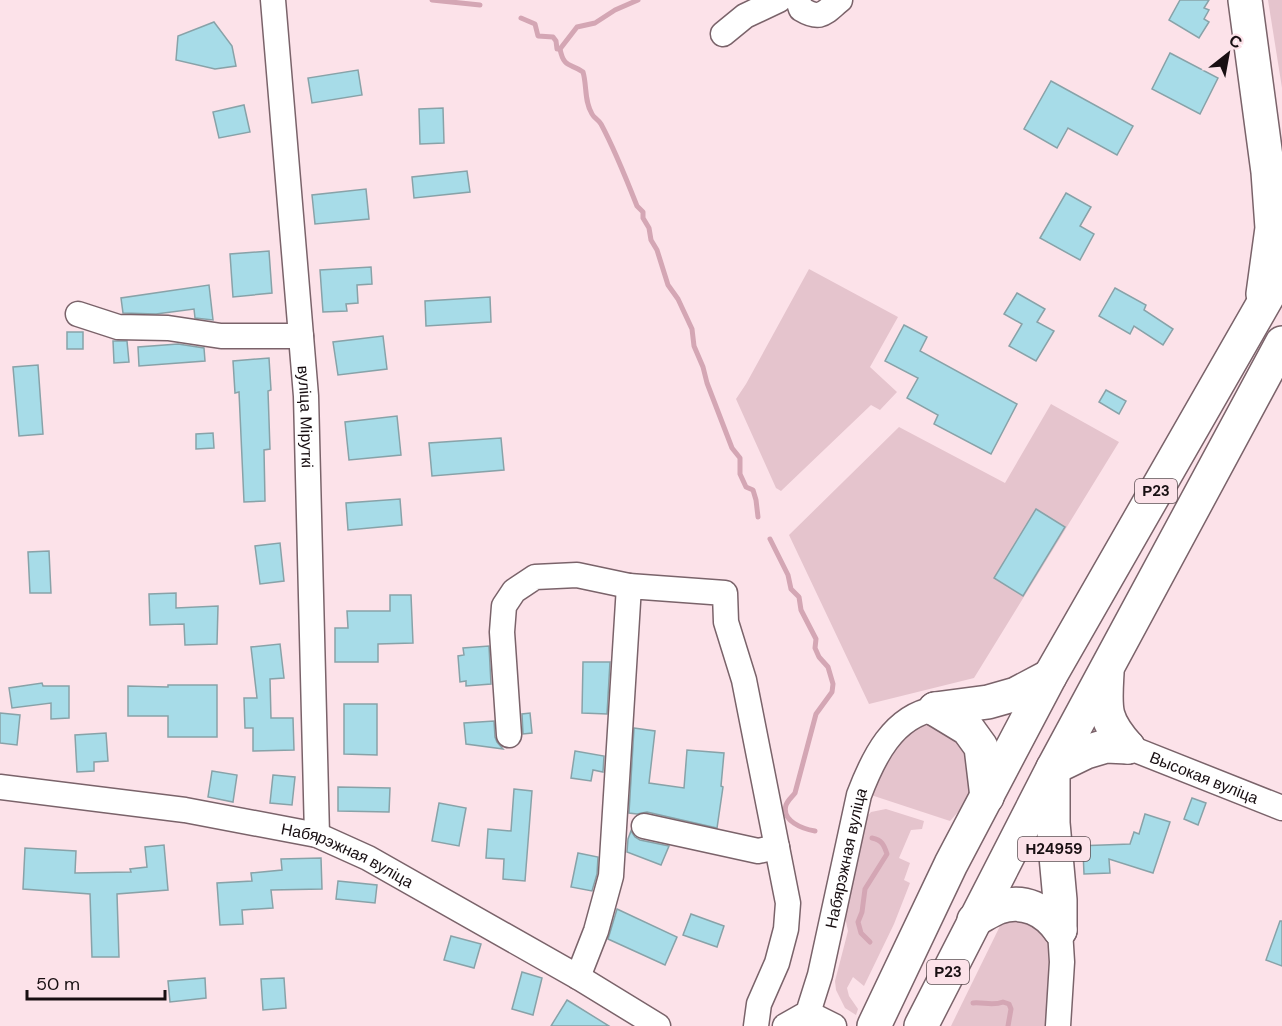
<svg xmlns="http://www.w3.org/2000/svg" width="1282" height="1026" viewBox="0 0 1282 1026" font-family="'DM Sans',sans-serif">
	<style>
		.green { fill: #e5c4cd }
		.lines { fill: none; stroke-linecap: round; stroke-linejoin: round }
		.stream { stroke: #d4a6b4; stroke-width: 5 }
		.building { fill: #a7dce8; stroke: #88a2a8; stroke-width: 1.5 }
		.minor-casing { stroke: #7a636a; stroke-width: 27 }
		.highway-casing { stroke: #7a636a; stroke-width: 36 }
		.minor { stroke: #fff; stroke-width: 24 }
		.highway { stroke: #fff; stroke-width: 33 }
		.labels { text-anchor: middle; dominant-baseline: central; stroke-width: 4.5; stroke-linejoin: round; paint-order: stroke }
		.shield { fill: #fce2e9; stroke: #5c4e52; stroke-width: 1.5 }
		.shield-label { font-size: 15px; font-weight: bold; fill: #180f12 }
		.street-label { font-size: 16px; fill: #180f12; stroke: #fce2e9 }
	</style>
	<rect width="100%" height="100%" fill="#fce2e9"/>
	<!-- green -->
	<g class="green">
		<path d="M 1268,0 L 1282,0 L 1282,88 Z"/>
		<path d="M 809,269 L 898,317 L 870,367 L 897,392 L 880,410 L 871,405 L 781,491 L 776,488 L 736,399 L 746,384 Z"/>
		<path d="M 1051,404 L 1119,442 L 974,678 L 869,704 L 789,535 L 899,427 L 1005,483 Z"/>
		<path d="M 924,723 L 946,723 L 979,771 L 967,802 L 950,821 L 871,795 L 875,780 L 897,742 Z"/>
		<path d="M 886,809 L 924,821 L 922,829 L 911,830 L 899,858 L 910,863 L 904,880 L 910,883 L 894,924 L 864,986 L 853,977 L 847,988 L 849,996 L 858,1009 L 856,1015 L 845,1008 L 836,990 L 835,981 L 848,931 L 845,917 L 863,821 L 871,812 Z"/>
		<path d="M 1018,917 L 1047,934 L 1050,946 L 1046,1026 L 951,1026 L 1000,926 L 1008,919 Z"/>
	</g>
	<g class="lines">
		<!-- stream -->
		<g class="stream">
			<path d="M 432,0 L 480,5"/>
			<path d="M 638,0 L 615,10 L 595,23 L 577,27 L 560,49 C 564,69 571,63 583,72 C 587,85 584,101 592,114 C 594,118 598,119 601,124 C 615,150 626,178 637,206 L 643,212 L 643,218 L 649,228 L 651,240 L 657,250 L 668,285 L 678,299 L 692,329 L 694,346 L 703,367 L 707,383 L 732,448 L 740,458 L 740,474 L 746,487 L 753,490 L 756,500 L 758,517"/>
			<path d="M 521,18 L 535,24 L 538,36 L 553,37 L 556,41 L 557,49 L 560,49"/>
			<path d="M 770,539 L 788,575 L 791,589 L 799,597 L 801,610 L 816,639 L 815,648 L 819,657 L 828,667 L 833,684 L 832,692 L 816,714 L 795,793 C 792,797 788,800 786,805 C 781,821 803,829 815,831"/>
			<path d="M 870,942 L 861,933 L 858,922 L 862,912 L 865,889 L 887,854 C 884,845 882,840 872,838"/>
			<path d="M 973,1003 C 983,1002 993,1006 1003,1002 L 1009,1004 L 1011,1009 L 1008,1026"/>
		</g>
	</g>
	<!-- building -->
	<g class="building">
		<path d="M 1180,0 L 1209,0 L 1204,8 L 1209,10 L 1204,19 L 1209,22 L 1199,38 L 1169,20 Z"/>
		<path d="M 214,22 L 232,46 L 236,66 L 215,69 L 176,60 L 178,36 Z"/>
		<path d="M 1170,53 L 1218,78 L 1200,114 L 1152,89 Z"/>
		<path d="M 358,70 L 362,95 L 312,103 L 308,78 Z"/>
		<path d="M 1051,81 L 1133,126 L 1117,155 L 1068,128 L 1057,148 L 1024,129 Z"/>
		<path d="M 244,105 L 250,132 L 219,138 L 213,112 Z"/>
		<path d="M 443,108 L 444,143 L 420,144 L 419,109 Z"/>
		<path d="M 467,171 L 470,192 L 414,198 L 412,177 Z"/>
		<path d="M 366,189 L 369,219 L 315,224 L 312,195 Z"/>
		<path d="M 1066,193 L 1091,207 L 1080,226 L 1094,234 L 1080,260 L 1040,238 Z"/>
		<path d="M 269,251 L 272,293 L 233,297 L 230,254 Z"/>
		<path d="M 371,267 L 372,284 L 357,285 L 358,303 L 346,304 L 347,311 L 323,312 L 320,270 Z"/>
		<path d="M 209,285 L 213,320 L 195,318 L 194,309 L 156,314 L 123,313 L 121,298 Z"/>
		<path d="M 1115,288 L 1146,305 L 1144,310 L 1173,329 L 1163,345 L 1134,326 L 1130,334 L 1099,316 Z"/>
		<path d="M 1017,293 L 1045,309 L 1037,322 L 1054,331 L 1036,361 L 1009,346 L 1022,324 L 1004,314 Z"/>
		<path d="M 490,297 L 491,322 L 426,326 L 425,301 Z"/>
		<path d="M 904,325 L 927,337 L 920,351 L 1017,404 L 991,454 L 934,424 L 938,415 L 907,398 L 918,378 L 885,361 Z"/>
		<rect x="67" y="332" width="16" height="17"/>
		<path d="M 383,336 L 387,369 L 338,375 L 333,342 Z"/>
		<path d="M 113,341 L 127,341 L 129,362 L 114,363 Z"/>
		<path d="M 178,344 L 204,348 L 205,361 L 139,366 L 138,347 Z"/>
		<path d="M 269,358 L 271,390 L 268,391 L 270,449 L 264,450 L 265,501 L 244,502 L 239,392 L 235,393 L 233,361 Z"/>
		<path d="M 38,365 L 43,434 L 19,436 L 13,367 Z"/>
		<path d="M 1106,390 L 1126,401 L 1119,414 L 1099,402 Z"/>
		<path d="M 397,416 L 401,455 L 349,460 L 345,422 Z"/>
		<path d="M 213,433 L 214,448 L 196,449 L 196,434 Z"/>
		<path d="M 501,438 L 504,470 L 432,476 L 429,443 Z"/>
		<path d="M 400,499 L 402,525 L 348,530 L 346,503 Z"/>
		<path d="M 1036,509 L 1065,527 L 1023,596 L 994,578 Z"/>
		<path d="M 280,543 L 284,581 L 260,584 L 255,546 Z"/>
		<path d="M 49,551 L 51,593 L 30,593 L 28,552 Z"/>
		<path d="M 176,593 L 176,608 L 218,606 L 217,644 L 185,645 L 184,624 L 150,625 L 149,594 Z"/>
		<path d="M 390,595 L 411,595 L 413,643 L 378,644 L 378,662 L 335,662 L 335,628 L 348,628 L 347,611 L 390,611 Z"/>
		<path d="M 280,644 L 284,678 L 270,679 L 271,718 L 293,718 L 294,750 L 253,751 L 253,728 L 245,728 L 244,698 L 257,698 L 251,647 Z"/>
		<path d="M 489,646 L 491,684 L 466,686 L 466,681 L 460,682 L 458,656 L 464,655 L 463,648 Z"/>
		<path d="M 583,662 L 610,662 L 607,714 L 582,713 Z"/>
		<path d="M 42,683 L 43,686 L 69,686 L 69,718 L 51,719 L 51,703 L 12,708 L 9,688 Z"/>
		<path d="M 168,685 L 217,685 L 217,737 L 168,737 L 168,716 L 128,716 L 128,686 L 168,687 Z"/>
		<path d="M 344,704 L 377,704 L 377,755 L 344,754 Z"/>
		<path d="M 0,713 L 20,715 L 17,745 L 0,743 Z"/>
		<path d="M 530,713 L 532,733 L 523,734 L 522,714 Z"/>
		<path d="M 494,721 L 495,737 L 497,742 L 503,749 L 466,744 L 464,723 Z"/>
		<path d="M 634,728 L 655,731 L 649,783 L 684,788 L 687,750 L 724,753 L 721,786 L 723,787 L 717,828 L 647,812 L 637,814 L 629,813 Z"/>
		<path d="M 106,733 L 108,761 L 94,762 L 94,771 L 77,772 L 75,735 Z"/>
		<path d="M 575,751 L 604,756 L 603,772 L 593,770 L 591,781 L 571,778 Z"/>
		<path d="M 212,771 L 237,775 L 233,802 L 208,797 Z"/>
		<path d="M 273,775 L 295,777 L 292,805 L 270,803 Z"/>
		<path d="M 338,787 L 390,788 L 389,812 L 338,811 Z"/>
		<path d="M 514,789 L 532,791 L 525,881 L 503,879 L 504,859 L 486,858 L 488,829 L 511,831 Z"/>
		<path d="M 1192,798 L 1206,803 L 1198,825 L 1184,819 Z"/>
		<path d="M 439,803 L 466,808 L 459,846 L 432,841 Z"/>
		<path d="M 1145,814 L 1170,822 L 1153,873 L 1109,859 L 1110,873 L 1084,874 L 1083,851 L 1075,848 L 1076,846 L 1130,844 L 1134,832 L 1139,834 Z"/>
		<path d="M 631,831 L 635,837 L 640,840 L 669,846 L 661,865 L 627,852 L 628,839 Z"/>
		<path d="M 164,845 L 168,890 L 117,894 L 119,957 L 92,957 L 90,894 L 23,889 L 25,848 L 76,851 L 75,873 L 131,872 L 130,869 L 147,867 L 145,847 Z"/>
		<path d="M 578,853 L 598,857 L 597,874 L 592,891 L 571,887 Z"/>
		<path d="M 321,858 L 322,889 L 271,890 L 273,908 L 242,910 L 243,924 L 220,925 L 217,883 L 252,881 L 251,873 L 282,870 L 281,859 Z"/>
		<path d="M 338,881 L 377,885 L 375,903 L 336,899 Z"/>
		<path d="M 617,909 L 677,937 L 665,965 L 608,939 Z"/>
		<path d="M 691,914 L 724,926 L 717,947 L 683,935 Z"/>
		<path d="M 1280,921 L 1282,921 L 1282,966 L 1266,960 Z"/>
		<path d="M 451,936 L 481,944 L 474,968 L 444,960 Z"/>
		<path d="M 522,972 L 542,978 L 533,1015 L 512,1009 Z"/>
		<path d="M 205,978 L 206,998 L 170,1002 L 168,981 Z"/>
		<path d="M 284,978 L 286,1008 L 263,1010 L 261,979 Z"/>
		<path d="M 567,1000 L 609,1026 L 551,1026 Z"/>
	</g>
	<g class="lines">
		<defs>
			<g id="minor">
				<path id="s1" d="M 273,0 L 306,396 L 317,835"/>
				<path d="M 798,0 L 801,9 C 821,21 824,13 840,0"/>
				<path d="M 723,34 L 745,16 L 779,0"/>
				<path d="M 78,314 L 118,327 L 168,328 L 221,336 L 301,336"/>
				<path d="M 509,735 L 502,632 L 504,606 L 514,591 L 535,577 L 577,575 L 629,586"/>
				<path id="s2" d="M 1128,747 L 1282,808"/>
				<path id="s3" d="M 0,787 L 185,810 L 317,835 L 368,858 L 578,977 L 658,1026"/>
				<path d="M 644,826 L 758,851 L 777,847"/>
				<path d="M 578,977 L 596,931 L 611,876 L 629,586 L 725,593 L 726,622 L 744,680 L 788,903 L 786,929 L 777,963 L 759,1004 L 756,1026"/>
				<path d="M 808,1013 L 834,1026"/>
				<path id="s4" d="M 785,1026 L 808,1013 L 820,975 L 859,795 C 873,758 893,716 935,709"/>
				<path d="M 1058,1026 L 1062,962 L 1060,930"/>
			</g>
			<g id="highway">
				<path d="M 1245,0 L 1268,172 L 1272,228 L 1263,294"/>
				<path d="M 1107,673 C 1105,709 1103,719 1128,747"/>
				<path d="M 935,709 L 988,702 L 1016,694 L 1050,676"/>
				<path d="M 935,709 L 968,729 L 981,747 L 987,797"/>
				<path d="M 1053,768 L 1086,752 L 1106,746 L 1128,747"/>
				<path d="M 1053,773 L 1053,823 L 1060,900 L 1060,930"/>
				<path d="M 974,920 C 982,916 991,910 999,907 C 1024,899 1046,910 1060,930"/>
				<path d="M 874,1026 L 951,864 L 1050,676 L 1282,271"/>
				<path d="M 921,1026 L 1053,768 L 1282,343"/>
			</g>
		</defs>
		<!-- minor casing -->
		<use href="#minor" class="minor-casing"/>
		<!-- highway casing -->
		<use href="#highway" class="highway-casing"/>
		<!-- minor -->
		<use href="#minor" class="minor"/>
		<!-- highway -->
		<use href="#highway" class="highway"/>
	</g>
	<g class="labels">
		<!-- shield labels -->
		<g class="shield">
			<rect x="1135" y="479" width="42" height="24" rx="4.5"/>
			<rect x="1018" y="837" width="72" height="24" rx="4.5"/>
			<rect x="927" y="960" width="42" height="24" rx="4.5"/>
		</g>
		<g class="shield-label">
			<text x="1156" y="491">Р23</text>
			<text x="1054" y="849">Н24959</text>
			<text x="948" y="972">Р23</text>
		</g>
		<!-- street labels -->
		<g class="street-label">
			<text stroke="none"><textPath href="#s1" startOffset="418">вуліца Міруткі</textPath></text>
			<text stroke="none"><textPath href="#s2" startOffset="82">Высокая вуліца</textPath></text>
			<text stroke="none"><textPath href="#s3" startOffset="356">Набярэжная вуліца</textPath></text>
			<text stroke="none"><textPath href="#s4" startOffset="186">Набярэжная вуліца</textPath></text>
		</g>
	</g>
	<!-- north arrow -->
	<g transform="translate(1228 54) rotate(31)" stroke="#fce2e9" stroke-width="4.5" paint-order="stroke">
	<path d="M0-4.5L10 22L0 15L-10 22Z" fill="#180f12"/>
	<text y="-9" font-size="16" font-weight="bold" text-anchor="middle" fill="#180f12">С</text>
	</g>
	<!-- scale -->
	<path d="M27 990v9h138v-9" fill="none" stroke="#180f12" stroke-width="3"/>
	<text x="36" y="990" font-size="18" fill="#180f12" stroke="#fce2e9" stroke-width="4.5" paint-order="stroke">50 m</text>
</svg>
